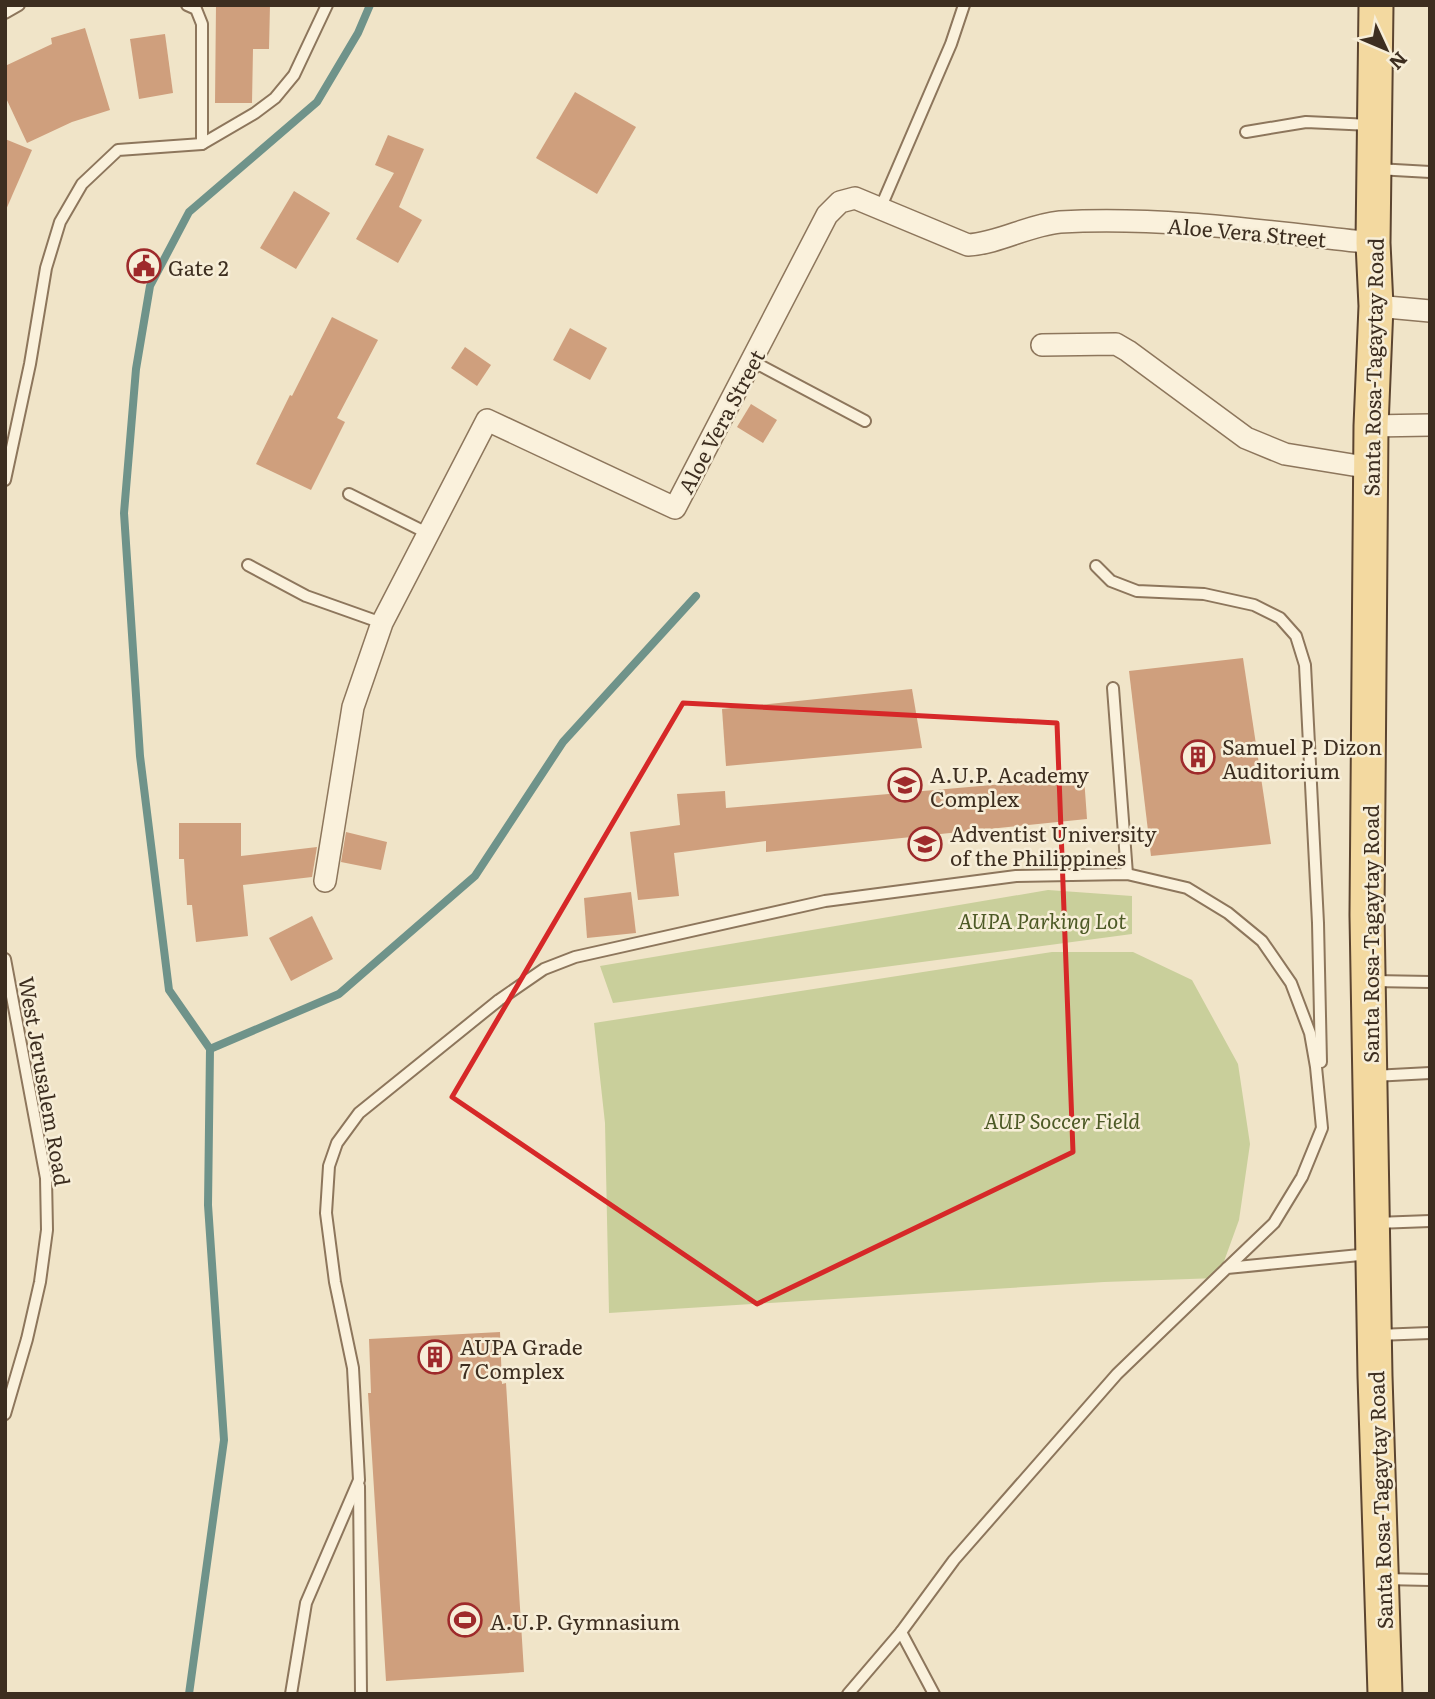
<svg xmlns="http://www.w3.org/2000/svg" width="1435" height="1699" viewBox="0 0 1435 1699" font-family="Literata,serif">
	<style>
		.green { fill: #c9cf9b }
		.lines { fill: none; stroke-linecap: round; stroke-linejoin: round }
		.stream { stroke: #6f938a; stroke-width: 8 }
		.building { fill: #cf9f7d }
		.lane-casing { stroke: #8d765c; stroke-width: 14 }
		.street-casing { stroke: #8d765c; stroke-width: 24 }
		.primary-casing { stroke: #5b4430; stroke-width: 37 }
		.lane { stroke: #faf1dc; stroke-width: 10 }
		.street { stroke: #faf1dc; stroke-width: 21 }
		.primary { stroke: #f3d9a0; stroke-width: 33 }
		.marked { fill: none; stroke: #d62828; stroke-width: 5; stroke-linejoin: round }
		.labels { text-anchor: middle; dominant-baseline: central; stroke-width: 5; stroke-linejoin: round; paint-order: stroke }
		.street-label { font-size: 21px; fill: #3d2e20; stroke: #f7eed8 }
		.poi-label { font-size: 21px; fill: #3d2e20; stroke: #f7eed8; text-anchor: start }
		.park-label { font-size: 21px; font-style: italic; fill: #4d5a26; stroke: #f7eed8 }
	</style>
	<rect width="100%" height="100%" fill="#f0e4c8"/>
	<!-- green -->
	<g class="green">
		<path d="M 1048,890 L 1132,896 L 1132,934 L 613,1003 L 600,966 Z"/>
		<path d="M 1052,952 L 1133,952 L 1192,980 L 1238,1064 L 1250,1144 L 1239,1220 L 1218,1278 L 1104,1282 L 609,1313 L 605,1123 L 594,1023 Z"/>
	</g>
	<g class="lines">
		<!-- stream -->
		<g class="stream">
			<path d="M 210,1049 L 339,994 L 475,876 L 563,742 L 696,596"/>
			<path d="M 189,1694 L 224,1440 L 208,1205 L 210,1049 L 169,990 L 140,756 L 124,513 L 136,369 L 150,286 L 189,212 L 317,102 L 358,33 L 370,5"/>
		</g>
	</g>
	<!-- building -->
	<g class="building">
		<path d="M 216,5 L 270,5 L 269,49 L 253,49 L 252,103 L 215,103 Z"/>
		<path d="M 85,28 L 110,110 L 72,122 L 27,143 L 5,96 L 5,66 L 52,44 L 51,38 Z"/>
		<path d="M 165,34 L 173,93 L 139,99 L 130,39 Z"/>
		<path d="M 575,92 L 636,127 L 597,194 L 536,158 Z"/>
		<path d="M 388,135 L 424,149 L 399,207 L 422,220 L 398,263 L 356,239 L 394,173 L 375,165 Z"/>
		<path d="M 5,139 L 32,150 L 5,212 Z"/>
		<path d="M 294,191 L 330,213 L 296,269 L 260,248 Z"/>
		<path d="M 332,317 L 378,340 L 337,418 L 345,422 L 311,490 L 256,464 L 290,395 L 292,396 Z"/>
		<path d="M 570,328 L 607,348 L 590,380 L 553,360 Z"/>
		<path d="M 465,347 L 491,365 L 477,386 L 451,368 Z"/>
		<path d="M 751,404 L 777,420 L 763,443 L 737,427 Z"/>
		<path d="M 1243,658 L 1271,844 L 1151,856 L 1129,671 Z"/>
		<path d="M 912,689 L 922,748 L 726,766 L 722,709 Z"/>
		<path d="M 1084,777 L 1087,819 L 766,852 L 766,841 L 674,853 L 679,896 L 638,900 L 630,832 L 680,825 L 677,794 L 725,791 L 726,808 Z"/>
		<path d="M 179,823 L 241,823 L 241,856 L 317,847 L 312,877 L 243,885 L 248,936 L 196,942 L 192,905 L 187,905 L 184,859 L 179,859 Z"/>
		<path d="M 346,832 L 387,842 L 381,870 L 341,862 Z"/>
		<path d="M 631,892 L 636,933 L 587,938 L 584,898 Z"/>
		<path d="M 312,916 L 333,959 L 291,981 L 269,938 Z"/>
		<path d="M 500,1332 L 502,1384 L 506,1383 L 524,1672 L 386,1681 L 368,1393 L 371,1393 L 369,1339 Z"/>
	</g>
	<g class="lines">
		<defs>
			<g id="lane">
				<path d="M 187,5 L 196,9 L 202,24 L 202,144"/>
				<path d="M 5,13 L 19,5"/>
				<path d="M 1246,132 L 1306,122 L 1371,125"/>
				<path d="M 1377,169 L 1430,172"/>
				<path d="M 880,209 L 951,44 L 964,5"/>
				<path d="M 752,361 L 865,421"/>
				<path d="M 5,480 L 30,364 L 46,268 L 60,222 L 82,184 L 118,150 L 202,144 L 255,113 L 275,98 L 294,75 L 327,5"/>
				<path d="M 349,494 L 429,534"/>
				<path d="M 248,565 L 306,596 L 382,623"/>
				<path d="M 1096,566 L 1111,581 L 1137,591 L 1204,594 L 1254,605 L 1280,618 L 1296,636 L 1305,665 L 1318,923 L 1321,1062"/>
				<path d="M 1113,688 L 1127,874"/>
				<path d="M 5,959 L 46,1178 L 47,1230 L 40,1282 L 27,1339 L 5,1414"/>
				<path d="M 1373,981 L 1430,982"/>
				<path d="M 1373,1076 L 1430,1073"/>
				<path d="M 1376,1223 L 1430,1221"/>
				<path d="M 1377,1335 L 1430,1333"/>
				<path d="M 359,1486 L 361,1693"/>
				<path d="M 1384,1579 L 1430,1580"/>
				<path d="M 901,1632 L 934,1694"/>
				<path d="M 291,1694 L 306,1603 L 359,1480 L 353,1368 L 335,1282 L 326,1213 L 329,1166 L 337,1143 L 359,1113 L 499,1000 L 544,969 L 575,957 L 825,901 L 1016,876 L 1127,874 L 1187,888 L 1228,913 L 1262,941 L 1291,983 L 1310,1033 L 1316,1067 L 1322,1128 L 1302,1177 L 1274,1223 L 1227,1268"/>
				<path d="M 848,1694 L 901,1632 L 954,1560 L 1117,1374 L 1227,1268 L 1370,1254"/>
			</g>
			<g id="street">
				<path d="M 1376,306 L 1430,311"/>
				<path d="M 1042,345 L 1116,344 L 1128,351 L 1246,438 L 1285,454 L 1371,468"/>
				<path d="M 1371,426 L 1430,425"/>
				<path d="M 325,881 L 353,707 L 382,623 L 487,420 L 675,508 L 827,215 L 840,202 L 855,198 L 968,245 C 1000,243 1028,225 1060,222 C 1164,216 1270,232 1373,243"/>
			</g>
			<path id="primary" d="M 1376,5 L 1373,243 L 1376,306 L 1371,426 L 1367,915 L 1375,1376 L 1385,1694"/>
		</defs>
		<!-- lane casing -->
		<use href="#lane" class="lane-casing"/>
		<!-- street casing -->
		<use href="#street" class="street-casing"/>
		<!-- primary casing -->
		<use href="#primary" class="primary-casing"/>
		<!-- lane -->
		<use href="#lane" class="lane"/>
		<!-- street -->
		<use href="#street" class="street"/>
		<!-- primary -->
		<use href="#primary" class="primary"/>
	</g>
	<!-- marked area -->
	<path class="marked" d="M 683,703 L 1057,723 L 1073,1152 L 757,1304 L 452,1097 Z"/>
	<!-- icons -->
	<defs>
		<symbol id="civic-ring" viewBox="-11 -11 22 22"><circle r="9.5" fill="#f7eed8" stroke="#9e2a2b" stroke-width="1.5"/><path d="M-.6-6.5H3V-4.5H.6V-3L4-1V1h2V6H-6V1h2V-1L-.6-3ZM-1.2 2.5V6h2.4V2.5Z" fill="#9e2a2b"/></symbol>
		<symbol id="building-ring" viewBox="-11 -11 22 22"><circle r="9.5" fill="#f7eed8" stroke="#9e2a2b" stroke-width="1.5"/><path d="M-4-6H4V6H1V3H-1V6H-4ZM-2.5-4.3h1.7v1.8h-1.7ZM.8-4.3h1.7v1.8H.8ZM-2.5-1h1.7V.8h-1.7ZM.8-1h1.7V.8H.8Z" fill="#9e2a2b"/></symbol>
		<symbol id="school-ring" viewBox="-11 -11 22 22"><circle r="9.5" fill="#f7eed8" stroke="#9e2a2b" stroke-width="1.5"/><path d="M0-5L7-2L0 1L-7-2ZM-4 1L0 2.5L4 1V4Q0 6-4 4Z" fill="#9e2a2b"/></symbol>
		<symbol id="university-ring" viewBox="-11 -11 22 22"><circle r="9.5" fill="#f7eed8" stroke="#9e2a2b" stroke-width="1.5"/><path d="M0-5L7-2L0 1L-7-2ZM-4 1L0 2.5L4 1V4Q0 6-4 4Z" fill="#9e2a2b"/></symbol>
		<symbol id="stadium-ring" viewBox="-11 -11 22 22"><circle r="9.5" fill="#f7eed8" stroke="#9e2a2b" stroke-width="1.5"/><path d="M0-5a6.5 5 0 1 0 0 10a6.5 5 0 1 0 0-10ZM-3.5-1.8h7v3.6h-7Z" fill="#9e2a2b"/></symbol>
	</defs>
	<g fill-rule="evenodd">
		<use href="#civic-ring" x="125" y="247" width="38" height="38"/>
		<use href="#building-ring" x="1179" y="738" width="38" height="38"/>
		<use href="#school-ring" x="886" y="766" width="38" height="38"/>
		<use href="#university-ring" x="906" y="825" width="38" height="38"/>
		<use href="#building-ring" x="416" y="1338" width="38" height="38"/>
		<use href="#stadium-ring" x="446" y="1601" width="38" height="38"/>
	</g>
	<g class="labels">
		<!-- street labels -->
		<g class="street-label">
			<text transform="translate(1247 231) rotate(5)">Aloe Vera Street</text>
			<text transform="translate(1372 367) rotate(-89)">Santa Rosa-Tagaytay Road</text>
			<text transform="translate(720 421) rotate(-62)">Aloe Vera Street</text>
			<text transform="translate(1369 934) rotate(-90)">Santa Rosa-Tagaytay Road</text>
			<text transform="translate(46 1081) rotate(80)">West Jerusalem Road</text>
			<text transform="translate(1379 1500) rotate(-92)">Santa Rosa-Tagaytay Road</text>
		</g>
		<!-- poi labels -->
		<g class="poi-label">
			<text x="168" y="266">Gate 2</text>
			<text x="1222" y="745">Samuel P. Dizon<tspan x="1222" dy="24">Auditorium</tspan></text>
			<text x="930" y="773">A.U.P. Academy<tspan x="930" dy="24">Complex</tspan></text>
			<text x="950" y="832">Adventist University<tspan x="950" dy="24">of the Philippines</tspan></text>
			<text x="460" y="1345">AUPA Grade<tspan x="460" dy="24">7 Complex</tspan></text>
			<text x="490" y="1620">A.U.P. Gymnasium</text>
		</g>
		<!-- park labels -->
		<g class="park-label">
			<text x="1042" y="919">AUPA Parking Lot</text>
			<text x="1062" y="1119">AUP Soccer Field</text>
		</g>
	</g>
	<!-- border -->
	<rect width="1435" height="1699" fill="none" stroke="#3d2e20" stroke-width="14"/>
	<!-- north arrow -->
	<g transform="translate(1386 49) rotate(134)" stroke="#f7eed8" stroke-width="5" paint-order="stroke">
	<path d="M0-5L12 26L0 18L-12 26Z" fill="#3d2e20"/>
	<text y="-10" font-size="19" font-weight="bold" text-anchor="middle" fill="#3d2e20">N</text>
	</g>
</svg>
